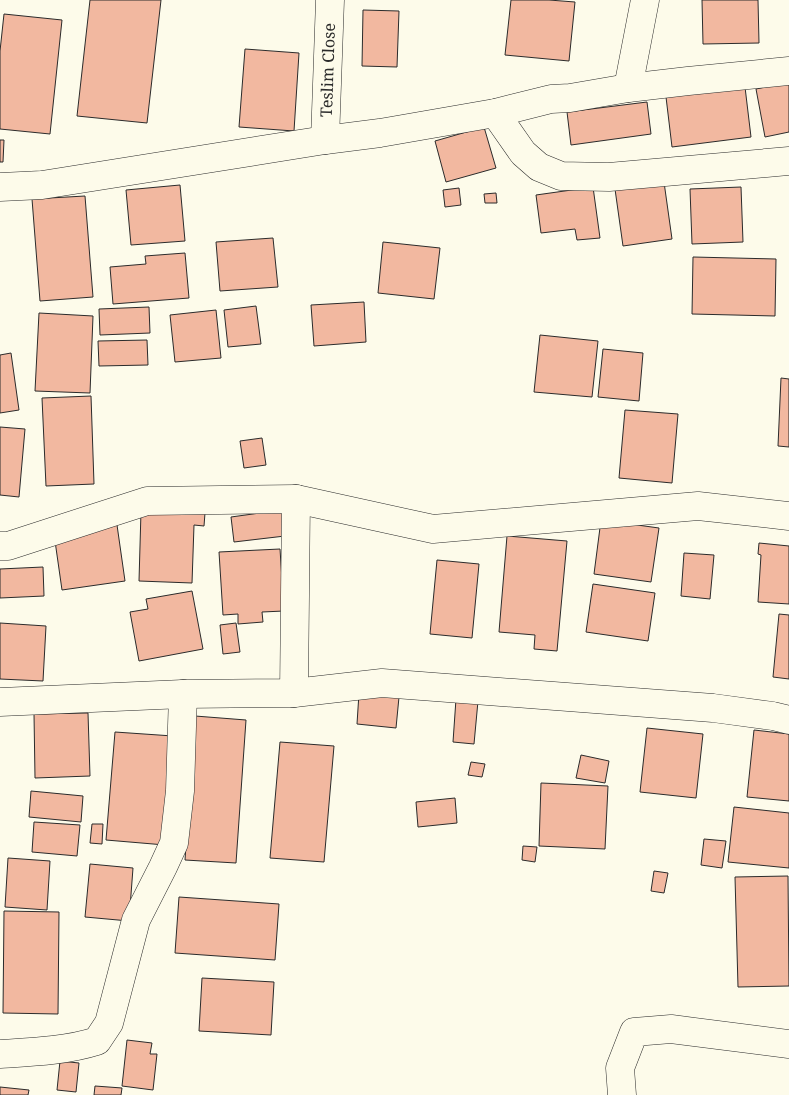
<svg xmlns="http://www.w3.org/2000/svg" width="789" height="1095" viewBox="0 0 789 1095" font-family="'Noto Serif',serif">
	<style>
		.building { fill: #f2b8a0; stroke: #2b2b2b }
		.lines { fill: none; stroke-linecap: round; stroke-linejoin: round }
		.minor-casing { stroke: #2b2b2b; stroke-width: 29 }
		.minor { stroke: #fdfbea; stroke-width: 28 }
		.labels { text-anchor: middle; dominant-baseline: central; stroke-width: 4; stroke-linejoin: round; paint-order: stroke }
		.street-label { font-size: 16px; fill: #2b2b2b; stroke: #fdfbea }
	</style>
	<rect width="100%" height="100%" fill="#fdfbea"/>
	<!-- building -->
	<g class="building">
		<path d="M 90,0 L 161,0 L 147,123 L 77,116 Z"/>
		<path d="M 511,0 L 549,0 L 575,2 L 569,61 L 505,55 Z"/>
		<path d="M 702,0 L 758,0 L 759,43 L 703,44 Z"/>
		<path d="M 363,10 L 399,11 L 397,67 L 362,66 Z"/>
		<path d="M 4,14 L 62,20 L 50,134 L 0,129 L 0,51 Z"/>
		<path d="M 245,49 L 299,53 L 294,131 L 239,127 Z"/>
		<path d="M 789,82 L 789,132 L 765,137 L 756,89 Z"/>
		<path d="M 745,87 L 751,137 L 672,147 L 666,97 Z"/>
		<path d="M 647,102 L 651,134 L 571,145 L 567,112 Z"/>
		<path d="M 484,127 L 496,168 L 446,182 L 435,141 Z"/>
		<path d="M 0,140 L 4,140 L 3,162 L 0,162 Z"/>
		<path d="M 663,175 L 672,239 L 623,246 L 614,182 Z"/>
		<path d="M 180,185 L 185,241 L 131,245 L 126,190 Z"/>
		<path d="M 593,187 L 600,238 L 577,240 L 575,229 L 541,233 L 536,195 Z"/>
		<path d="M 741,187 L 743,242 L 692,244 L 690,189 Z"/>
		<path d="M 459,188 L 461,205 L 445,207 L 443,190 Z"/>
		<path d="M 496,193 L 497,203 L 485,203 L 484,194 Z"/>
		<path d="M 85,196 L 93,297 L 40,301 L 32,199 Z"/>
		<path d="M 273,238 L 278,287 L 220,291 L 216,242 Z"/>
		<path d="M 383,242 L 440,248 L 434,299 L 378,293 Z"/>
		<path d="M 185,253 L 189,298 L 113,304 L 110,267 L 146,264 L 145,256 Z"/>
		<path d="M 693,257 L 776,259 L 775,316 L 692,314 Z"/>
		<path d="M 364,302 L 366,342 L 314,346 L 311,305 Z"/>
		<path d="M 256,306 L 261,344 L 228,347 L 224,310 Z"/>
		<path d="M 149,307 L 150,333 L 100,335 L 99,309 Z"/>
		<path d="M 216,310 L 221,358 L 175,362 L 170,315 Z"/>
		<path d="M 39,313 L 93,316 L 90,393 L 35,391 Z"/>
		<path d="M 540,335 L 598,341 L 592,397 L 534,392 Z"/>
		<path d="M 147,340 L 148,365 L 99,366 L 98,341 Z"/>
		<path d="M 603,349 L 643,353 L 639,401 L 598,397 Z"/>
		<path d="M 11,353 L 19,410 L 0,413 L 0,355 Z"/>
		<path d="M 781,378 L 789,379 L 789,447 L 778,446 Z"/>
		<path d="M 91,396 L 94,484 L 46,486 L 42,398 Z"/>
		<path d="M 625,410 L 678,414 L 672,483 L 619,478 Z"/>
		<path d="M 0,427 L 25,429 L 19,497 L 0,495 Z"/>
		<path d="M 262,438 L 266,465 L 244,468 L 240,441 Z"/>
		<path d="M 282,510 L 285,536 L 234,542 L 231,517 Z"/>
		<path d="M 141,511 L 205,513 L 204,526 L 194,525 L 192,583 L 139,581 Z"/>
		<path d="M 601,520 L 659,528 L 651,582 L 594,574 Z"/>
		<path d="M 117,525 L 125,581 L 62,590 L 54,534 Z"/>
		<path d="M 507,536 L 567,541 L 557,651 L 534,649 L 535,635 L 499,632 Z"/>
		<path d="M 759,543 L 789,546 L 789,604 L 758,602 L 761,555 L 758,554 Z"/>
		<path d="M 280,549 L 284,611 L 262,612 L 263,622 L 238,624 L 238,614 L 223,615 L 219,552 Z"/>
		<path d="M 684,553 L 714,555 L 710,599 L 681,596 Z"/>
		<path d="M 437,560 L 479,564 L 472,638 L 430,634 Z"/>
		<path d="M 43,567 L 44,596 L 0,598 L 0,569 Z"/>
		<path d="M 593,584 L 655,593 L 648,641 L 586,632 Z"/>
		<path d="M 192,591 L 203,649 L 139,661 L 130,612 L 148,609 L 146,599 Z"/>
		<path d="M 779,614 L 789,615 L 789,679 L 773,677 Z"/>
		<path d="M 0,623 L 46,626 L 43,681 L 0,679 Z"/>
		<path d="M 236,623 L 240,652 L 223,654 L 220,625 Z"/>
		<path d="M 359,693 L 399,697 L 396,728 L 357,724 Z"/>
		<path d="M 456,699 L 478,701 L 474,744 L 453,742 Z"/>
		<path d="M 88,713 L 90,776 L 35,778 L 34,714 Z"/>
		<path d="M 195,716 L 246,720 L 236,863 L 185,860 Z"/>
		<path d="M 647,728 L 703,734 L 696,798 L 640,792 Z"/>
		<path d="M 754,730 L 789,734 L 789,801 L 747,797 Z"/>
		<path d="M 115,732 L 173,736 L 165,845 L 106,840 Z"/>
		<path d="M 280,742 L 334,746 L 324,862 L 270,858 Z"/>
		<path d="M 581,755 L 609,761 L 605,783 L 576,778 Z"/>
		<path d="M 471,762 L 485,764 L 482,777 L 468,775 Z"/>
		<path d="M 541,783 L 608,786 L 605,849 L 539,846 Z"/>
		<path d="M 31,791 L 83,796 L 81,822 L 29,817 Z"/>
		<path d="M 455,798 L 457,823 L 418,827 L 416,802 Z"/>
		<path d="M 734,807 L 789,813 L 789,868 L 728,862 Z"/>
		<path d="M 34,822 L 80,825 L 77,856 L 32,852 Z"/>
		<path d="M 92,824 L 103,824 L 102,844 L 90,843 Z"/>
		<path d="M 704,839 L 726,841 L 722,868 L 701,865 Z"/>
		<path d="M 523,846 L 537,847 L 535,862 L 522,860 Z"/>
		<path d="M 8,858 L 50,861 L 47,910 L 5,907 Z"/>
		<path d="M 90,864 L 133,868 L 129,921 L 85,917 Z"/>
		<path d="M 654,871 L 668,873 L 664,893 L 651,891 Z"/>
		<path d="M 788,876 L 789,986 L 738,987 L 735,877 Z"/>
		<path d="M 179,897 L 279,904 L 275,960 L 175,953 Z"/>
		<path d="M 4,911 L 59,912 L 58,1014 L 3,1013 Z"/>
		<path d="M 202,978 L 274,982 L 271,1035 L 199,1031 Z"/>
		<path d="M 127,1040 L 152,1043 L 150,1054 L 157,1054 L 153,1090 L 122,1086 Z"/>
		<path d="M 60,1061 L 79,1063 L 76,1092 L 57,1090 Z"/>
		<path d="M 95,1086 L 122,1088 L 121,1095 L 94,1095 Z"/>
		<path d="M 0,1087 L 29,1090 L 28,1095 L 0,1095 Z"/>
	</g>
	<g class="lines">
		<defs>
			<g id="minor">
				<path d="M 628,88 L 645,0"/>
				<path d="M 495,113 L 523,153 L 539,167 L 561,176 L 609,177 L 789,161"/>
				<path id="s1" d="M 325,140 L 330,0"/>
				<path d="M 0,187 L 42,185 L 325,140 L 380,133 L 495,113 L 551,99 L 570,98 L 628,88 L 688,81 L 789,71"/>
				<path d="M 0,546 L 8,546 L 147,501 L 296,499 L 433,529 L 698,506 L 789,516"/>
				<path d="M 294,693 L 296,499"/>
				<path d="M 0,702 L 183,694 L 294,693 L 382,683 L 713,708 L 773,716 L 789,720"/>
				<path d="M 0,1054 C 33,1052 65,1051 97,1041 L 109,1023 L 136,920 L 163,867 L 174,843 L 180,791 L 183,694"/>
				<path d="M 622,1095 L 620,1068 L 634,1032 L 671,1029 L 789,1044"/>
			</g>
		</defs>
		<!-- minor casing -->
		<use href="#minor" class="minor-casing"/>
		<!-- minor -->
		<use href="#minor" class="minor"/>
	</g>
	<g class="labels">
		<!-- street labels -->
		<g class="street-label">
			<text stroke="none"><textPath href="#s1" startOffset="70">Teslim Close</textPath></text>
		</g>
	</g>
</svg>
